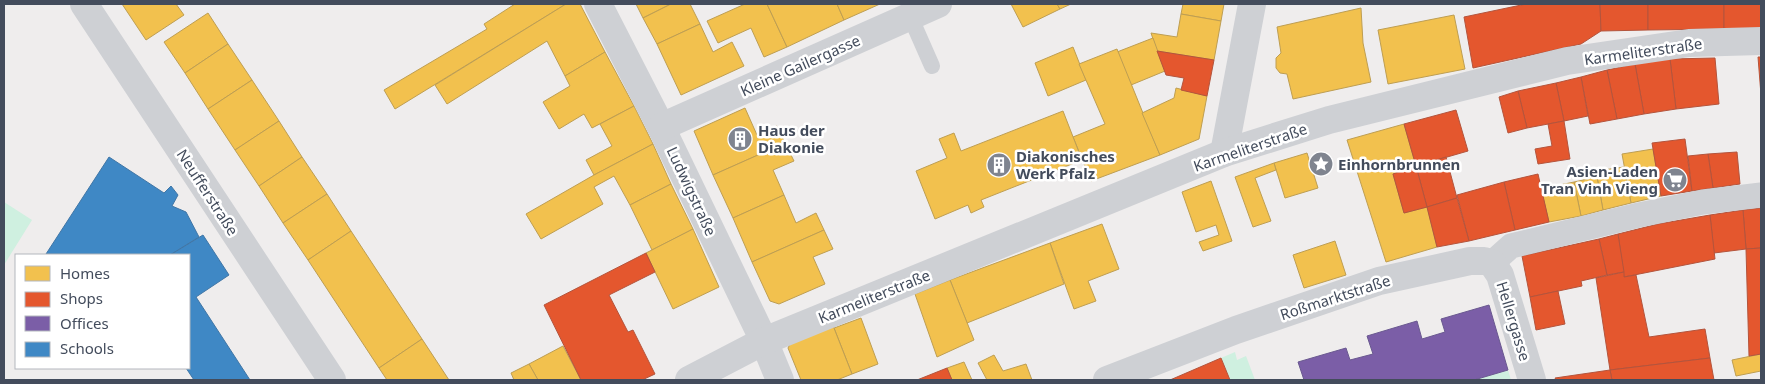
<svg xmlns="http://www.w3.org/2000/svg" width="1765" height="384" viewBox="0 0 1765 384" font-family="'Noto Sans',sans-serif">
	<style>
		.green { fill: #cff0e0 }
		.homes { fill: #f2c14e; stroke: #be9e52 }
		.shops { fill: #e4572e; stroke: #b4543c }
		.offices { fill: #7b5ea7; stroke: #6a5990 }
		.schools { fill: #3f88c5; stroke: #4076a6 }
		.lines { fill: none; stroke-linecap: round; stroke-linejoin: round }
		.service { stroke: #ced0d4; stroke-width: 16 }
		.pedestrian { stroke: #ced0d4; stroke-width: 25 }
		.minor { stroke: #ced0d4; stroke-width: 28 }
		.labels { text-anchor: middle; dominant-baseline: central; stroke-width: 5; stroke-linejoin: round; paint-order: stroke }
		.street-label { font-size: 15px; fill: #434c5c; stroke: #fff }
		.poi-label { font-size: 15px; font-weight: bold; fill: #434c5c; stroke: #fff; text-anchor: start }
	</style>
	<rect width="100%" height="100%" fill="#efeded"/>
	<!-- green -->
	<g class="green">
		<path d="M 4,202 L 32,220 L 4,265 Z"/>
		<path d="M 1235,352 L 1237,360 L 1246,356 L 1255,380 L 1230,380 L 1221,358 Z"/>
		<path d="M 1508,370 L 1511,380 L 1474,380 Z"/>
	</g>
	<!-- homes -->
	<g class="homes">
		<path d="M 122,4 L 176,4 L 184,15 L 146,40 Z"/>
		<path d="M 515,4 L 566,4 L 395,109 L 384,90 L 487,29 L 484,24 Z"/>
		<path d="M 566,4 L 580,4 L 605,52 L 565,76 L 547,41 L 447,104 L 435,85 Z"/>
		<path d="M 636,4 L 671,4 L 643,18 Z"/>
		<path d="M 671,4 L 690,4 L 700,24 L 657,44 L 643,18 Z"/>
		<path d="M 745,4 L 767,4 L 787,47 L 764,57 L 751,28 L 718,43 L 707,21 Z"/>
		<path d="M 767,4 L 837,4 L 844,20 L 787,47 Z"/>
		<path d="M 837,4 L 880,4 L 844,20 Z"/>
		<path d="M 1011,4 L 1057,4 L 1060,9 L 1023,27 Z"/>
		<path d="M 1057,4 L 1071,4 L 1060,9 Z"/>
		<path d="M 1183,4 L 1224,4 L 1221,21 L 1181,14 Z"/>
		<path d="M 1361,8 L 1363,43 L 1371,82 L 1293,99 L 1287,74 L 1280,73 L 1276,68 L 1276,58 L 1281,53 L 1277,27 Z"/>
		<path d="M 208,13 L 228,44 L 185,73 L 164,42 Z"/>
		<path d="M 1181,14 L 1221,21 L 1214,60 L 1157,51 L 1151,33 L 1177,37 Z"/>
		<path d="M 1454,15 L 1465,69 L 1388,84 L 1378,30 Z"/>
		<path d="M 700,24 L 713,52 L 732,42 L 744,66 L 681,95 L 657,44 Z"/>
		<path d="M 1153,38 L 1165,71 L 1131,85 L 1117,52 Z"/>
		<path d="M 228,44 L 252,80 L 208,109 L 185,73 Z"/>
		<path d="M 1073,47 L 1086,80 L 1048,96 L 1035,63 Z"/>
		<path d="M 1117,49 L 1160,155 L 1091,181 L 1073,137 L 1105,124 L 1079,64 Z"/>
		<path d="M 605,52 L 634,106 L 592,128 L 584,114 L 559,129 L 543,102 L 570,86 L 565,76 Z"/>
		<path d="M 252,80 L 279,121 L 235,150 L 208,109 Z"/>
		<path d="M 1176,88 L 1207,96 L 1199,139 L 1160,155 L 1142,113 L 1174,98 Z"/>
		<path d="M 634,106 L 653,144 L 594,175 L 586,160 L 612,146 L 600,124 Z"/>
		<path d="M 745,108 L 757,135 L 777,126 L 785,143 L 713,175 L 694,131 Z"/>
		<path d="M 1063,111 L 1082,160 L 981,200 L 984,207 L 971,213 L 968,205 L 935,219 L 916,171 L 947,158 L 939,139 L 954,133 L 961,151 Z"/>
		<path d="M 279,121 L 302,157 L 259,186 L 235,150 Z"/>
		<path d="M 1404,124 L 1416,166 L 1393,174 L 1404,213 L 1427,207 L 1437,247 L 1386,262 L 1347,140 Z"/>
		<path d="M 785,143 L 794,161 L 773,170 L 784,195 L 733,218 L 713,175 Z"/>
		<path d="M 653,144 L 671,184 L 630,205 L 614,176 L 594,187 L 603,204 L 541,239 L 526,214 L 594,175 Z"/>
		<path d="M 1653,149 L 1661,196 L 1631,203 L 1622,154 Z"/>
		<path d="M 1307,153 L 1318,188 L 1285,198 L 1274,163 Z"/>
		<path d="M 302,157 L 327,194 L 283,223 L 259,186 Z"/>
		<path d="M 1274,163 L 1276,170 L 1255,178 L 1271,221 L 1253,227 L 1235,177 Z"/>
		<path d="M 1624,167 L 1631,203 L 1603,210 L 1596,171 Z"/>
		<path d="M 1597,177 L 1603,210 L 1581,216 L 1574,182 Z"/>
		<path d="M 1211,181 L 1232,241 L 1203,251 L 1199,242 L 1219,235 L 1216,225 L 1196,232 L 1182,192 Z"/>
		<path d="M 1574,182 L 1581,216 L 1549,222 L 1541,189 Z"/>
		<path d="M 671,184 L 693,229 L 652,250 L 630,205 Z"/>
		<path d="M 327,194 L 351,231 L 308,260 L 283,223 Z"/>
		<path d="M 784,195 L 796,223 L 816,213 L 824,230 L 752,262 L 733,218 Z"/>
		<path d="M 1102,224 L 1119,269 L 1088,281 L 1096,301 L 1074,309 L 1050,243 Z"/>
		<path d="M 693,229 L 719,287 L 673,309 L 646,253 Z"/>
		<path d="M 824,230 L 833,249 L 813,257 L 825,284 L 779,304 L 770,301 L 752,262 Z"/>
		<path d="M 351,231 L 422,339 L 379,368 L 308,260 Z"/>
		<path d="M 1335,241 L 1346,275 L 1304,288 L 1293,255 Z"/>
		<path d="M 1050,243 L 1064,284 L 967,323 L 950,280 Z"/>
		<path d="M 950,280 L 974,340 L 937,357 L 915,294 Z"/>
		<path d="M 861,318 L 878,364 L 852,374 L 834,328 Z"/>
		<path d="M 832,323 L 852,374 L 837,380 L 801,380 L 788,348 L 793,338 Z"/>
		<path d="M 422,339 L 449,380 L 387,380 L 379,368 Z"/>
		<path d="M 563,346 L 581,380 L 538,380 L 529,364 Z"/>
		<path d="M 1761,354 L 1761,371 L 1736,376 L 1732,360 Z"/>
		<path d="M 994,355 L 1003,371 L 1026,364 L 1032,380 L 987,380 L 978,363 Z"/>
		<path d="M 964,362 L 972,380 L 952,380 L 947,368 Z"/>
		<path d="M 529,364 L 538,380 L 514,380 L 511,373 Z"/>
	</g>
	<!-- shops -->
	<g class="shops">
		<path d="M 1526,4 L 1600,4 L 1601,31 L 1581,44 L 1473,68 L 1464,17 Z"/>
		<path d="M 1600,4 L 1648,4 L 1648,30 L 1601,31 Z"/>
		<path d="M 1648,4 L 1724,4 L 1724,29 L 1648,30 Z"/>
		<path d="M 1724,4 L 1761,4 L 1761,28 L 1724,29 Z"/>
		<path d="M 1157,51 L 1214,60 L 1207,96 L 1181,90 L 1184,78 L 1166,75 Z"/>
		<path d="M 1758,57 L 1761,57 L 1761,95 Z"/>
		<path d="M 1715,58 L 1719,104 L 1676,109 L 1670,59 Z"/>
		<path d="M 1670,59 L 1676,109 L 1644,114 L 1635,64 Z"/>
		<path d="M 1635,64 L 1644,114 L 1617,119 L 1607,70 Z"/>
		<path d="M 1607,70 L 1617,119 L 1590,124 L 1581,77 Z"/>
		<path d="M 1581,77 L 1588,116 L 1564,121 L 1556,83 Z"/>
		<path d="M 1556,83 L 1564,121 L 1527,128 L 1518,91 Z"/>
		<path d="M 1518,91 L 1527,128 L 1508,133 L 1499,97 Z"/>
		<path d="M 1456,110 L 1468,151 L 1416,166 L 1404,124 Z"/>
		<path d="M 1564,121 L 1570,159 L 1538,164 L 1535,149 L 1552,146 L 1548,124 Z"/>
		<path d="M 1685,139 L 1692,191 L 1661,196 L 1652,143 Z"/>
		<path d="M 1737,152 L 1740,184 L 1713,188 L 1708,154 Z"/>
		<path d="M 1708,154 L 1713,188 L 1692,191 L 1688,156 Z"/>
		<path d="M 1446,157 L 1457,198 L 1427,207 L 1416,166 Z"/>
		<path d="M 1416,166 L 1427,207 L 1404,213 L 1393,174 Z"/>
		<path d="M 1538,174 L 1549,222 L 1515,230 L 1504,182 Z"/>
		<path d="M 1504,182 L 1515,230 L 1469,241 L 1457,195 Z"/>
		<path d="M 1457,198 L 1469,241 L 1437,247 L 1427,207 Z"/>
		<path d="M 1761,208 L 1761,248 L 1746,249 L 1743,210 Z"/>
		<path d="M 1743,210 L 1746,249 L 1714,253 L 1710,215 Z"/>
		<path d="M 1710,215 L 1715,259 L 1624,277 L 1618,234 L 1658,224 Z"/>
		<path d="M 1618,234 L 1624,272 L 1607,275 L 1599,239 Z"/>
		<path d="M 1599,239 L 1607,275 L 1581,281 L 1582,286 L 1530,297 L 1522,256 Z"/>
		<path d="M 1761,248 L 1761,354 L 1749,356 L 1746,249 Z"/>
		<path d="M 646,253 L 655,272 L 609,295 L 628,332 L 633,330 L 655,374 L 642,380 L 581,380 L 544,305 Z"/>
		<path d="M 1624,272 L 1624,277 L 1636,275 L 1649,337 L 1705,329 L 1710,358 L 1610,370 L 1596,278 Z"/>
		<path d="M 1558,291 L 1565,324 L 1536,330 L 1530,297 Z"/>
		<path d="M 1221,358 L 1230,380 L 1170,380 Z"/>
		<path d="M 1710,358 L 1714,380 L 1612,380 L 1610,370 Z"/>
		<path d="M 947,368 L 952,380 L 917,380 Z"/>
		<path d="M 1610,370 L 1612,380 L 1556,380 L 1555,378 Z"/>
	</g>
	<!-- offices -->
	<path class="offices" d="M 1489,305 L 1508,370 L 1474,380 L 1304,380 L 1298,362 L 1346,348 L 1350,360 L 1373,354 L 1367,336 L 1417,321 L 1422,339 L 1445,332 L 1441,319 Z"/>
	<!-- schools -->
	<g class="schools">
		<path d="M 109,157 L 164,193 L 171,186 L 178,195 L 172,206 L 186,212 L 199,237 L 170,255 L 46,254 Z"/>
		<path d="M 203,235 L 229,275 L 196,297 L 250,380 L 194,380 L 186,368 L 189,368 L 189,255 L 170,255 Z"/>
	</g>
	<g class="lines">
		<!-- service -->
		<path class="service" d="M 910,16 L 932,66"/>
		<!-- pedestrian -->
		<path class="pedestrian" d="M 1492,263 L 1511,246 L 1639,215 L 1703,202 L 1761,195"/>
		<!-- minor -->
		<g class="minor">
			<path d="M 84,4 L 332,380"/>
			<path d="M 598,4 L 661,127 L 764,341 L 780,380"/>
			<path d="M 661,127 L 938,4"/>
			<path d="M 1224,153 L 1252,4"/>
			<path d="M 689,380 L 764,341 L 1224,153 L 1329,120 L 1567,61 L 1689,43 L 1761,41"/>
			<path d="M 1107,380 L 1236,330 L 1379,281 L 1470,261 L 1484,261 L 1492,263 L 1500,275 L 1532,380"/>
		</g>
	</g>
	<!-- icons -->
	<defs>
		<symbol id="building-disc" viewBox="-11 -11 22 22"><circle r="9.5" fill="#7f848f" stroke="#fff"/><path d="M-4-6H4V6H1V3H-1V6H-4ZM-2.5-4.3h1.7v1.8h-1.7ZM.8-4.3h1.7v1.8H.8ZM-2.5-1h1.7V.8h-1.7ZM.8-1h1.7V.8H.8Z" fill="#fff"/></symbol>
		<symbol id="sight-disc" viewBox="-11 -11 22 22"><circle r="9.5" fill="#7f848f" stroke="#fff"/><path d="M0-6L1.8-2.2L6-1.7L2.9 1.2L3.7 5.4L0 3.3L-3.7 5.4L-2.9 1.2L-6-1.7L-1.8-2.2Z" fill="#fff"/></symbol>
		<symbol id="supermarket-disc" viewBox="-11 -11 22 22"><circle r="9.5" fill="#7f848f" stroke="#fff"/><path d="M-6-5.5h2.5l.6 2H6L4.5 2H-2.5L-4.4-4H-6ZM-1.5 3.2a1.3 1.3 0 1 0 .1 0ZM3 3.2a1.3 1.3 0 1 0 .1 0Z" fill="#fff"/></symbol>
	</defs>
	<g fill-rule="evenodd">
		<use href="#building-disc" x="726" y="125" width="28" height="28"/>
		<use href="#sight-disc" x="1307" y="150" width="28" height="28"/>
		<use href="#building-disc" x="985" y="151" width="28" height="28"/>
		<use href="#supermarket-disc" x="1661" y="166" width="28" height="28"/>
	</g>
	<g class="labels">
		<!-- street labels -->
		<g class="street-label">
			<text transform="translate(1643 51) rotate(-8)">Karmeliterstraße</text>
			<text transform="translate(800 65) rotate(-24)">Kleine Gailergasse</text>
			<text transform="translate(1250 147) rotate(-19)">Karmeliterstraße</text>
			<text transform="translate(692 191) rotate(65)">Ludwigstraße</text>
			<text transform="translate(208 192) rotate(57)">Neufferstraße</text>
			<text transform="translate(874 296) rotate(-22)">Karmeliterstraße</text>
			<text transform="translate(1335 297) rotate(-18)">Roßmarktstraße</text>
			<text transform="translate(1514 321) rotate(73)">Hellergasse</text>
		</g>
		<!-- poi labels -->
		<g class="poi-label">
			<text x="758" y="130">Haus der<tspan x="758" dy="17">Diakonie</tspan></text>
			<text x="1016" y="156">Diakonisches<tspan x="1016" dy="17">Werk Pfalz</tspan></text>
			<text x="1338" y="164">Einhornbrunnen</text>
			<text x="1658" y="171" text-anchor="end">Asien-Laden<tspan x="1658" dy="17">Tran Vinh Vieng</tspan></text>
		</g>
	</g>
	<!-- border -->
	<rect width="1765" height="384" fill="none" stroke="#434c5c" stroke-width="10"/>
	<!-- legend -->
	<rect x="15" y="254" width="175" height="115" fill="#ffffff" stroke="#b4b7be"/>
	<rect x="25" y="266" width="25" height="15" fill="#f2c14e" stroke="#b4b7be"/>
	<text x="60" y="279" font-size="15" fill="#434c5c">Homes</text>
	<rect x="25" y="292" width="25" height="15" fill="#e4572e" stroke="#b4b7be"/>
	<text x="60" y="304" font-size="15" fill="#434c5c">Shops</text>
	<rect x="25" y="316" width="25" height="15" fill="#7b5ea7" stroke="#b4b7be"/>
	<text x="60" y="329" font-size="15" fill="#434c5c">Offices</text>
	<rect x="25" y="342" width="25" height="15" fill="#3f88c5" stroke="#b4b7be"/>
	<text x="60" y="354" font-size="15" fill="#434c5c">Schools</text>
</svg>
